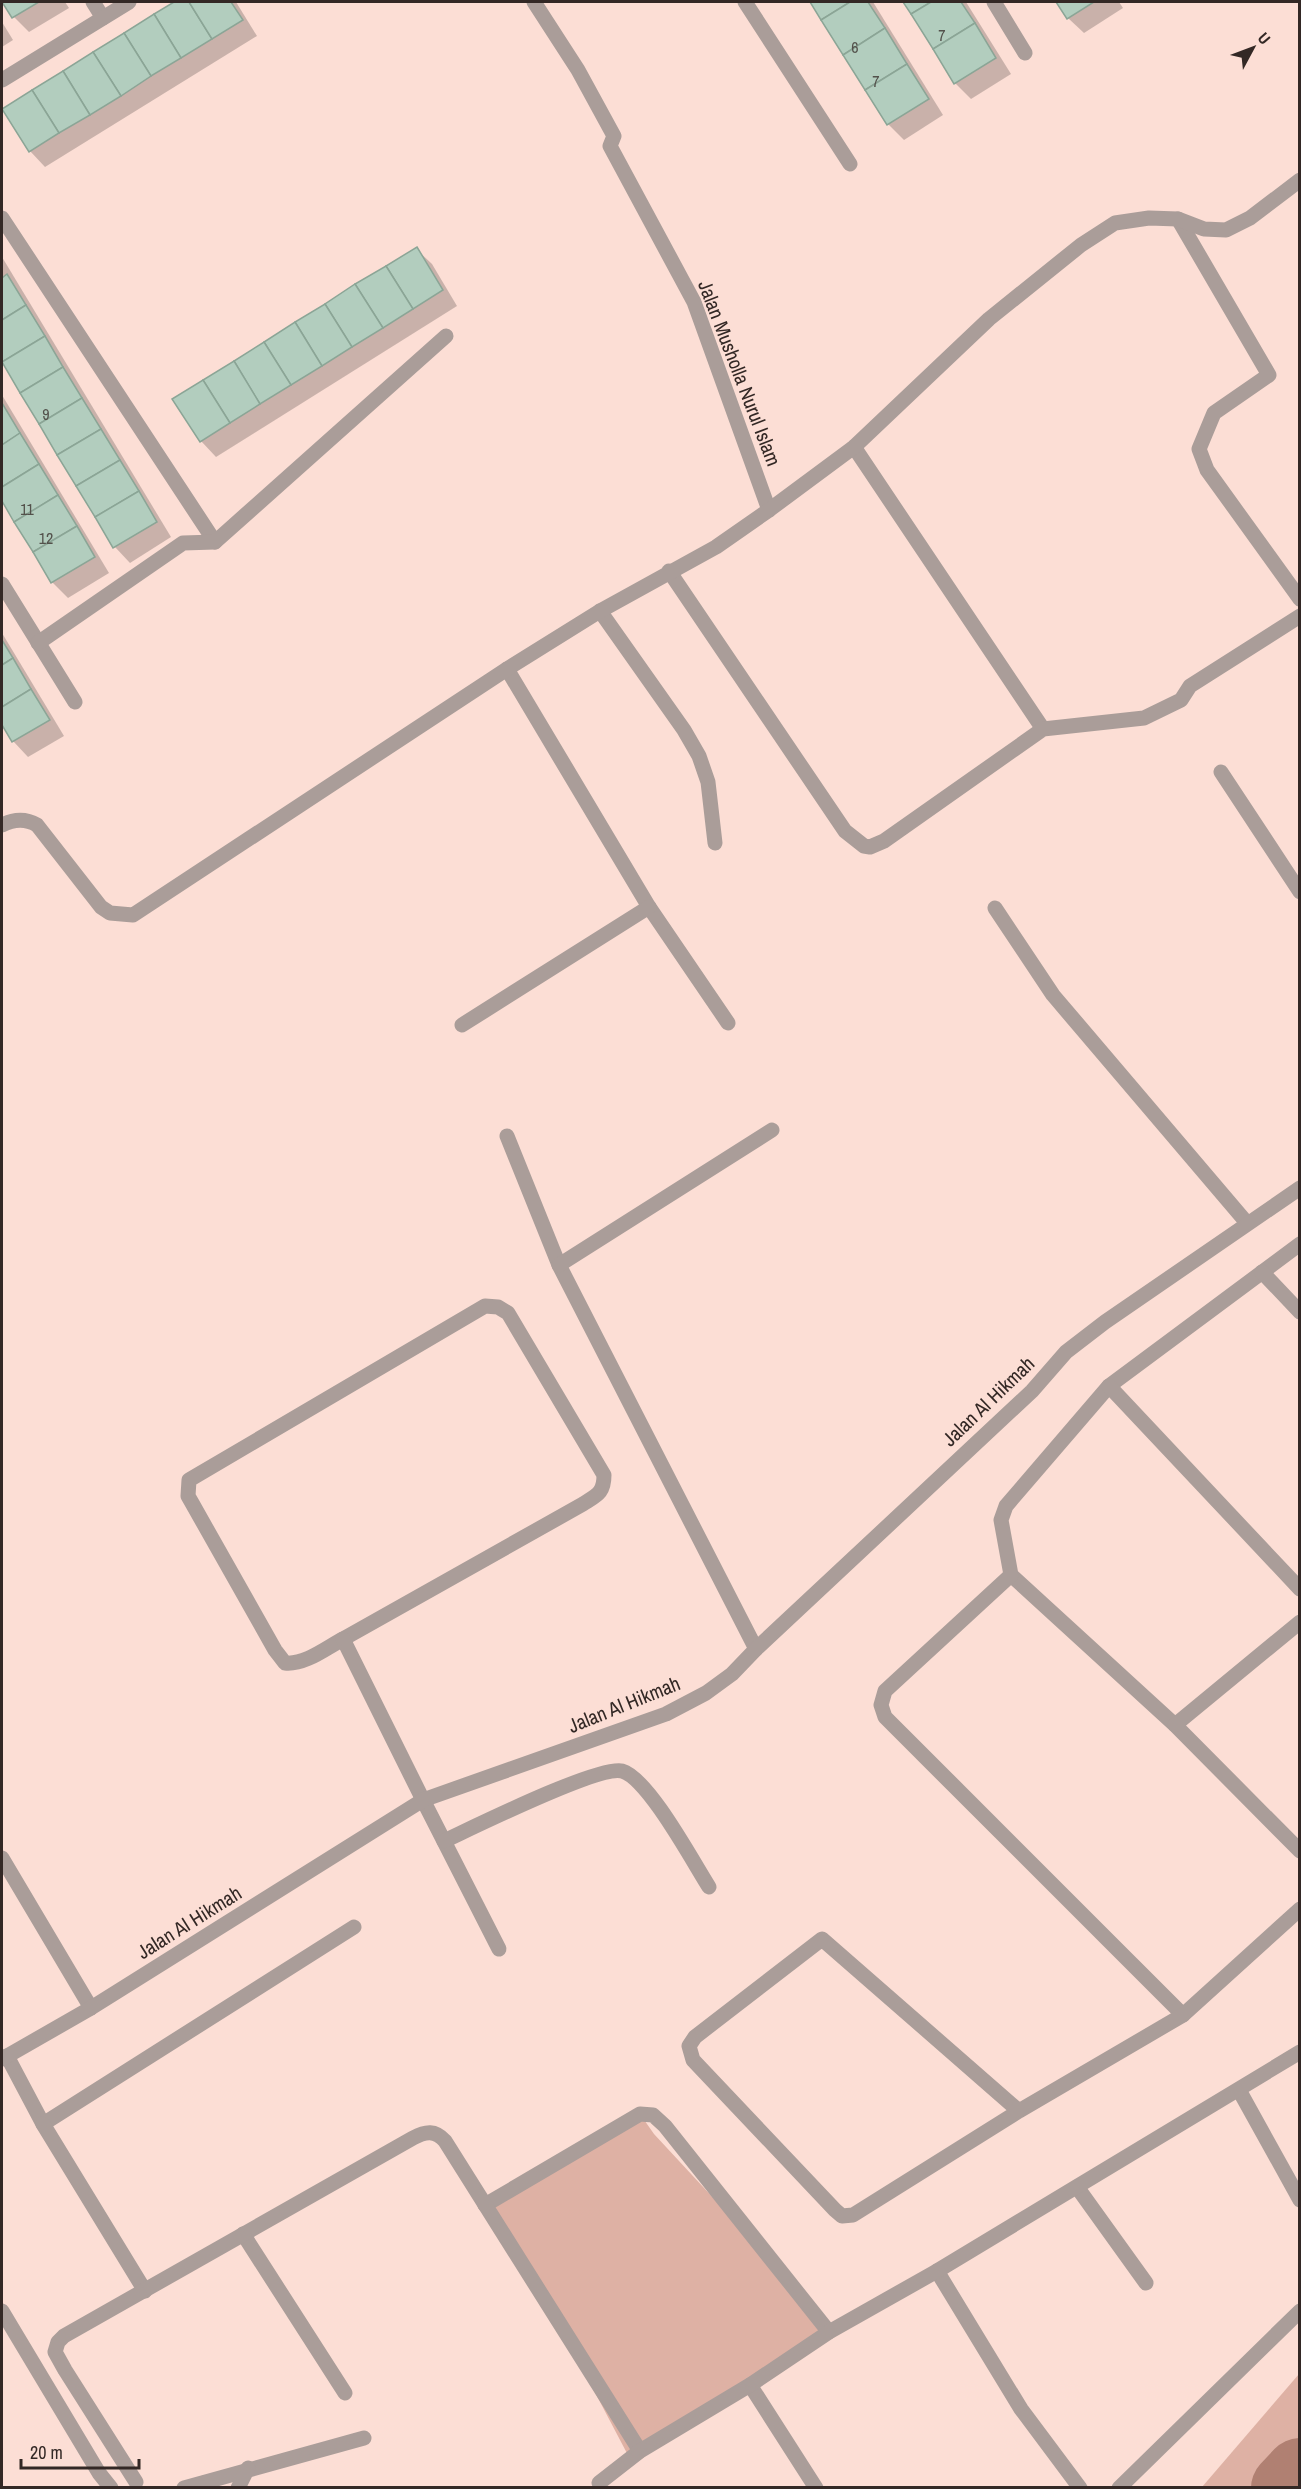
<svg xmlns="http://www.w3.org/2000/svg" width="1301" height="2489" viewBox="0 0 1301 2489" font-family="'Archivo Narrow',sans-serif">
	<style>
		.green { fill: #deb1a4 }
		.shadow { fill: #0003 }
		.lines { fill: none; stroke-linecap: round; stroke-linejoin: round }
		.river { stroke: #b08072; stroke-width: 70 }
		.building { fill: #b2cdbe; stroke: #8ba596; stroke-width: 1.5 }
		.lane { stroke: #aa9d99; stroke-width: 15 }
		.street { stroke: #aa9d99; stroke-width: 15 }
		.labels { text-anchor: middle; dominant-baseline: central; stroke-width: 4.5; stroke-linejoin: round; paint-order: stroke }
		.number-label { font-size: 16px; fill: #53514b }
		.street-label { font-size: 20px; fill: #332825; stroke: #fcded5 }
	</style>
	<rect width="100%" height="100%" fill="#fcded5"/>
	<!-- green -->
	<g class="green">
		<path d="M 640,2114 L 654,2134 L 780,2270 L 829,2332 L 630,2459 L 557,2320 L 485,2205 Z"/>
		<path d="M 1299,2374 L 1299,2487 L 1202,2487 Z"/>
	</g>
	<!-- shadow -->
	<g class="shadow">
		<path d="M 4,2 L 65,2 L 69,8 L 29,32 L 14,17 Z"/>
		<path d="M 178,2 L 236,2 L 257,36 L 45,167 L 30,151 L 4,110 Z"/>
		<path d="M 812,2 L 873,2 L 943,115 L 904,140 L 888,124 Z"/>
		<path d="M 905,2 L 966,2 L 1011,74 L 971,99 L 955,83 Z"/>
		<path d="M 1058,2 L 1119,2 L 1123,8 L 1084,33 L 1068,18 Z"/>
		<path d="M 2,22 L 13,40 L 2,47 Z"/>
		<path d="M 416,249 L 432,264 L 457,306 L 216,457 L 201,441 Z"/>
		<path d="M 2,257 L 171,537 L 130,563 L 115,547 L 2,361 Z"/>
		<path d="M 2,395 L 109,573 L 68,598 L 52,582 L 2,498 Z"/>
		<path d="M 2,633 L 64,736 L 28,757 L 13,741 L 2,722 Z"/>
	</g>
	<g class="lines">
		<!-- river -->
		<path class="river" d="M 1286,2488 L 1300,2473"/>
	</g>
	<!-- building -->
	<g class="building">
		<path d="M 2,2 L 39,2 L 12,18 Z"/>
		<path d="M 174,2 L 189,2 L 212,39 L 181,58 L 154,14 Z"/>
		<path d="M 189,2 L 231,2 L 243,20 L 212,39 Z"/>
		<path d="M 810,2 L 850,2 L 821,20 Z"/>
		<path d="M 850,2 L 868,2 L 885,28 L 843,55 L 821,20 Z"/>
		<path d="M 903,2 L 931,2 L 911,14 Z"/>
		<path d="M 931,2 L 961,2 L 975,23 L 933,49 L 911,14 Z"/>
		<path d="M 1056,2 L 1094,2 L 1067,19 Z"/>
		<path d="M 154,14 L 181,58 L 151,76 L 124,33 Z"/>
		<path d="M 975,23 L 996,58 L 954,84 L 933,49 Z"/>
		<path d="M 885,28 L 907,64 L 865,90 L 843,55 Z"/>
		<path d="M 124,33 L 151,76 L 121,96 L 93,52 Z"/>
		<path d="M 93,52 L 121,96 L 90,115 L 63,71 Z"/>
		<path d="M 907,64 L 929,99 L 887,125 L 865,90 Z"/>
		<path d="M 63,71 L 90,115 L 59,133 L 32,90 Z"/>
		<path d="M 32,90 L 59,133 L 29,152 L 2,109 Z"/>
		<path d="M 417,247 L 443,290 L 413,309 L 386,266 Z"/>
		<path d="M 386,266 L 413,309 L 383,328 L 355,284 Z"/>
		<path d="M 7,274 L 26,305 L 2,320 L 2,278 Z"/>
		<path d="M 355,284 L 383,328 L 352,347 L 325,304 Z"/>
		<path d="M 325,304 L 352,347 L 322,366 L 295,322 Z"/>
		<path d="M 26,305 L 45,336 L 2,362 L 2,320 Z"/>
		<path d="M 295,322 L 322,366 L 291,385 L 264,342 Z"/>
		<path d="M 45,336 L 63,367 L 20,393 L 2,362 Z"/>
		<path d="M 264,342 L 291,385 L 260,404 L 234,361 Z"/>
		<path d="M 234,361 L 260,404 L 230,423 L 203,380 Z"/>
		<path d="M 63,367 L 82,398 L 39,424 L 20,393 Z"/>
		<path d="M 203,380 L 230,423 L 200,442 L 172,399 Z"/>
		<path d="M 82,398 L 101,429 L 57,455 L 39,424 Z"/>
		<path d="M 2,403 L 20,433 L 2,445 Z"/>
		<path d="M 101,429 L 120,460 L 76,486 L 57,455 Z"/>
		<path d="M 20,433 L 39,464 L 2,487 L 2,445 Z"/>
		<path d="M 120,460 L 139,491 L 95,517 L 76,486 Z"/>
		<path d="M 39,464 L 58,495 L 14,522 L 2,501 L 2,487 Z"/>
		<path d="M 139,491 L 157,522 L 113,548 L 95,517 Z"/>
		<path d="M 58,495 L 77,526 L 33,552 L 14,522 Z"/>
		<path d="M 77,526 L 95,557 L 51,583 L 33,552 Z"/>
		<path d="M 2,640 L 13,658 L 2,665 Z"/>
		<path d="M 13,658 L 31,689 L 2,707 L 2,665 Z"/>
		<path d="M 31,689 L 50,720 L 12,742 L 2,725 L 2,707 Z"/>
	</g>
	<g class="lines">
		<!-- lane -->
		<g class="lane">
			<path d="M 485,1306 L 498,1307 L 508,1313 L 604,1475 C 604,1493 597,1495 583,1504 L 343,1639 C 326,1648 305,1665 285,1663 L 275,1650 L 192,1503 L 188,1496 L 189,1480 Z"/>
			<path d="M 343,1639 L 423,1800"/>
		</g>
		<!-- street -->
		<g class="street">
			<path d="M 93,2 L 103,18"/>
			<path d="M 534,2 L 578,70 L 614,136 L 610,146 L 694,302 L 769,510"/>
			<path d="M 745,2 L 850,164"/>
			<path d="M 994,2 L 1025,53"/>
			<path d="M 2,80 L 129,2"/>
			<path d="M 2,218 L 215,542"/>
			<path d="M 1178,219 L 1269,375 L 1214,413 L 1199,449 L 1207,470 L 1300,599"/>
			<path d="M 854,447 L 1043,729"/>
			<path d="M 669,571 L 845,831 L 864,846 L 870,847 L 884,841 L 1043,729 L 1144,718 L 1181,700 L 1190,686 L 1300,616"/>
			<path d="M 2,584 L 75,702"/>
			<path d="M 600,611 L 684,730 L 699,756 L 708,782 L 715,843"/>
			<path d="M 38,643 L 183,543 L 215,542 L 446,336"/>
			<path d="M 507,669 L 649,907 L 728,1023"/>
			<path d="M 1221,772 L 1300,892"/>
			<path d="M 2,825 C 14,819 25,818 37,825 L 101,907 L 110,913 L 133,915 L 507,669 L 600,611 L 716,547 L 769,510 L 854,447 L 989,319 L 1081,245 L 1115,223 L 1149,218 L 1178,219 L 1204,229 L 1226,230 L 1250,218 L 1300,180"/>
			<path d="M 995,908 L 1053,995 L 1247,1223"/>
			<path d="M 462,1025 L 649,907"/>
			<path d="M 507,1136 L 559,1265 L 756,1649"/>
			<path d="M 1300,1244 L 1109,1386 L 1006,1506 L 1001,1520 L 1011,1575 L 1175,1725 L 1300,1851"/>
			<path d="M 559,1265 L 772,1130"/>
			<path d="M 1262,1272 L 1300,1312"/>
			<path d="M 1109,1386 L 1300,1589"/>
			<path d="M 1011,1575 L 885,1691 L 881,1705 L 885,1717 L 1183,2015"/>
			<path d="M 1175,1725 L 1300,1622"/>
			<path d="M 423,1800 L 499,1949"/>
			<path d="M 444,1841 C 472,1828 599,1765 622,1771 C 648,1778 693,1862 709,1887"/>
			<path d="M 2,1858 L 91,2008"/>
			<path d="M 7,2056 L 43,2124 L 354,1927"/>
			<path d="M 2,2059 L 91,2008 L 423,1800 L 666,1714 L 706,1693 L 732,1674 L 756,1649 L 1032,1391 L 1066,1352 L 1105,1322 L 1300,1188"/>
			<path d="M 1239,2090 L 1300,2200"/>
			<path d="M 1019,2111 L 822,1939 L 695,2037 L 689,2046 L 693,2060 L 835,2210 L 842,2216 L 853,2215 L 1019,2111 L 1183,2015 L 1300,1909"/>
			<path d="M 43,2124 L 145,2291"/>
			<path d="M 1077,2187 L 1146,2283"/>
			<path d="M 485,2205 L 640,2114 L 653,2115 L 665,2126 L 829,2332"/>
			<path d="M 243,2234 L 345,2393"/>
			<path d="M 937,2271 L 1021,2409 L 1080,2488"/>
			<path d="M 2,2311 L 99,2473 L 111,2488"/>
			<path d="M 750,2385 L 816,2488"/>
			<path d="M 136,2482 L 65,2370 L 55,2352 L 58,2342 L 64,2336 L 413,2138 C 426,2131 435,2130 445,2141 L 640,2451"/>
			<path d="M 599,2483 L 640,2451 L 750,2385 L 829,2332 L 937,2271 L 1300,2052"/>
			<path d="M 184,2488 L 364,2438"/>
			<path d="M 238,2488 L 248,2468"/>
			<path d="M 1119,2488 L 1300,2311"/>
		</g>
	</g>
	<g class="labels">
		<!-- number labels -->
		<g class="number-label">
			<text x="942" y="35">7</text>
			<text x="855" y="47">6</text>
			<text x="876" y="81">7</text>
			<text x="46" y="414">9</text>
			<text x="27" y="509">11</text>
			<text x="46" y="538">12</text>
		</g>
		<!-- street labels -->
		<g class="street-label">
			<text transform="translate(740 373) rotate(69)">Jalan Musholla Nurul Islam</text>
			<text transform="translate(988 1401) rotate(-44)">Jalan Al Hikmah</text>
			<text transform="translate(624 1704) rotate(-22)">Jalan Al Hikmah</text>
			<text transform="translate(189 1922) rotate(-32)">Jalan Al Hikmah</text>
		</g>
	</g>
	<!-- border -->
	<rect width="1301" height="2489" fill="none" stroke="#332825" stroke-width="6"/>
	<!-- north arrow -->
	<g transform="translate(1253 48) rotate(49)" stroke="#fcded5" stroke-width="4.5" paint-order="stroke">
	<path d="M0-4.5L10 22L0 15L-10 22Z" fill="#332825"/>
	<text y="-9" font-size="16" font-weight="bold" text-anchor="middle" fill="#332825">U</text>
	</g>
	<!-- scale -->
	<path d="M21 2459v9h118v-9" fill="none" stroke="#332825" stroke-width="3"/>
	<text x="30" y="2459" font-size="18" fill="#332825" stroke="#fcded5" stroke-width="4.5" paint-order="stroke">20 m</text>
</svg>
